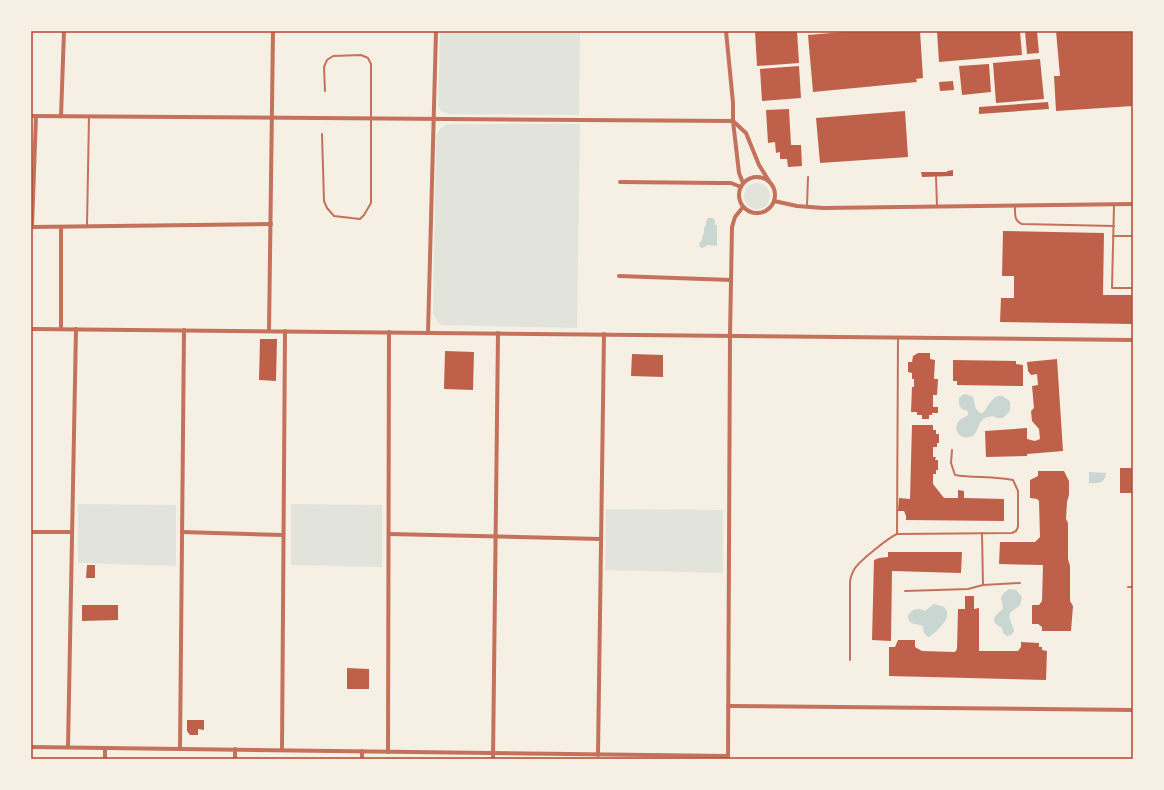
<svg xmlns="http://www.w3.org/2000/svg" width="1164" height="790" viewBox="0 0 1164 790" font-family="Barlow,sans-serif">
	<style>
		.green { fill: #e2e4dc }
		.water { fill: #c9d6d2 }
		.building { fill: #bf614a }
		.lines { fill: none; stroke-linecap: round; stroke-linejoin: round }
		.service { stroke: #c5725c; stroke-width: 2 }
		.minor { stroke: #c5725c; stroke-width: 4 }
		.neatline { fill: none; stroke: #b5482f; stroke-width: 1.5 }
	</style>
	<rect width="100%" height="100%" fill="#f6efe4"/>
	<!-- green -->
	<g class="green">
		<path d="M 440,31 L 580,31 L 579,115 L 448,114 L 441,111 L 438,106 Z"/>
		<path d="M 447,124 L 580,124 L 577,328 L 441,325 L 437,321 L 433,313 L 436,135 L 441,128 Z"/>
		<circle cx="757" cy="196" r="13"/>
		<path d="M 78,504 L 176,505 L 176,566 L 78,563 Z"/>
		<path d="M 291,504 L 382,505 L 382,567 L 291,565 Z"/>
		<path d="M 606,509 L 723,510 L 723,573 L 605,570 Z"/>
	</g>
	<!-- water -->
	<g class="water">
		<path d="M 708,218 L 712,218 L 715,220 L 715,225 L 717,225 L 717,246 L 708,245 L 702,248 L 700,247 L 699,244 L 702,240 L 703,234 L 704,234 L 704,227 L 706,226 L 706,221 L 707,220 Z"/>
		<path d="M 964,394 L 972,396 C 976,402 973,408 980,413 L 983,413 C 991,403 996,387 1010,402 L 1010,411 L 1003,418 L 997,418 L 993,416 C 977,418 981,427 973,436 C 969,437 966,438 963,437 C 955,434 954,425 960,420 C 962,418 966,417 968,415 L 968,412 L 966,410 L 962,409 L 959,405 L 959,398 Z"/>
		<path d="M 1089,472 L 1106,473 C 1105,483 1098,484 1089,483 Z"/>
		<path d="M 1009,589 L 1016,590 L 1022,597 L 1020,605 L 1010,613 C 1008,620 1013,624 1014,631 L 1011,635 L 1007,636 L 1003,633 L 1002,628 C 989,621 994,616 1003,609 L 1001,597 L 1004,593 Z"/>
		<path d="M 934,604 L 944,607 C 946,610 948,612 947,616 C 947,621 933,636 928,637 L 924,633 L 923,626 C 916,623 908,626 908,615 L 913,610 L 920,609 L 925,611 Z"/>
	</g>
	<!-- building -->
	<g class="building">
		<path d="M 755,31 L 797,31 L 799,63 L 757,66 Z"/>
		<path d="M 854,31 L 920,31 L 923,78 L 916,79 L 917,82 L 813,92 L 808,35 Z"/>
		<path d="M 937,31 L 1020,31 L 1022,55 L 939,62 Z"/>
		<path d="M 1025,31 L 1037,31 L 1039,53 L 1027,54 Z"/>
		<path d="M 1056,31 L 1133,31 L 1133,106 L 1056,111 L 1054,76 L 1060,76 Z"/>
		<path d="M 1040,59 L 1044,99 L 996,103 L 993,63 Z"/>
		<path d="M 989,64 L 991,92 L 962,95 L 959,66 Z"/>
		<path d="M 799,66 L 801,98 L 762,101 L 760,69 Z"/>
		<path d="M 953,81 L 954,90 L 940,91 L 939,82 Z"/>
		<path d="M 1048,102 L 1049,109 L 979,114 L 979,107 Z"/>
		<path d="M 789,109 L 791,145 L 801,145 L 802,166 L 788,167 L 787,159 L 780,159 L 780,152 L 776,153 L 775,142 L 768,143 L 766,110 Z"/>
		<path d="M 905,111 L 908,157 L 820,163 L 816,118 Z"/>
		<path d="M 953,170 L 953,176 L 922,177 L 921,172 L 947,172 L 947,171 Z"/>
		<path d="M 1003,231 L 1104,233 L 1103,295 L 1133,295 L 1133,324 L 1000,322 L 1001,298 L 1014,298 L 1014,276 L 1002,276 Z"/>
		<path d="M 260,339 L 277,339 L 276,381 L 259,380 Z"/>
		<path d="M 445,351 L 474,352 L 473,390 L 444,389 Z"/>
		<path d="M 918,353 L 930,353 L 930,359 L 935,360 L 934,379 L 938,379 L 937,395 L 933,395 L 933,407 L 938,407 L 938,413 L 932,413 L 932,415 L 929,415 L 929,419 L 922,419 L 922,415 L 917,415 L 917,412 L 911,412 L 912,387 L 914,387 L 914,379 L 912,379 L 912,373 L 908,372 L 908,362 L 912,362 L 913,356 Z"/>
		<path d="M 632,354 L 663,355 L 663,377 L 631,376 Z"/>
		<path d="M 1057,359 L 1063,451 L 1027,454 L 1027,456 L 986,457 L 985,431 L 1027,428 L 1027,439 L 1035,441 L 1040,439 L 1039,429 L 1032,421 L 1031,411 L 1034,408 L 1032,386 L 1038,385 L 1037,374 L 1031,375 L 1028,371 L 1027,362 Z"/>
		<path d="M 953,360 L 1016,361 L 1016,364 L 1023,365 L 1023,386 L 957,385 L 957,381 L 953,381 Z"/>
		<path d="M 912,425 L 933,425 L 933,430 L 936,430 L 936,434 L 939,434 L 939,443 L 937,443 L 937,447 L 933,447 L 933,457 L 936,457 L 935,460 L 938,460 L 938,470 L 936,470 L 936,474 L 933,474 L 933,484 L 944,498 L 958,498 L 958,490 L 964,491 L 964,498 L 1004,499 L 1004,521 L 906,520 L 906,516 L 904,511 L 898,511 L 899,498 L 910,499 Z"/>
		<rect x="1120" y="468" width="13" height="25"/>
		<path d="M 1038,471 L 1064,471 L 1069,481 L 1069,495 L 1067,502 L 1066,519 L 1068,523 L 1068,559 L 1070,566 L 1070,601 L 1073,606 L 1071,631 L 1042,631 L 1042,627 L 1038,624 L 1032,624 L 1032,605 L 1039,605 L 1042,601 L 1043,565 L 999,564 L 1000,542 L 1035,542 L 1040,537 L 1039,501 L 1037,499 L 1030,498 L 1030,480 L 1038,476 Z"/>
		<path d="M 888,552 L 962,552 L 961,573 L 892,571 L 891,641 L 872,640 L 874,560 L 879,558 L 888,557 Z"/>
		<path d="M 87,565 L 95,565 L 95,578 L 86,578 Z"/>
		<path d="M 965,596 L 974,596 L 974,609 L 979,608 L 979,651 L 1018,651 L 1021,647 L 1021,642 L 1039,643 L 1039,647 L 1042,647 L 1042,650 L 1047,651 L 1046,680 L 889,676 L 889,647 L 895,647 L 898,640 L 915,640 L 915,647 L 922,651 L 955,652 L 957,649 L 958,609 L 965,609 Z"/>
		<path d="M 82,605 L 118,605 L 118,620 L 82,621 Z"/>
		<path d="M 347,668 L 369,669 L 369,689 L 347,689 Z"/>
		<path d="M 187,720 L 204,720 L 204,730 L 198,729 L 198,735 L 190,735 L 187,731 Z"/>
	</g>
	<g class="lines">
		<!-- service -->
		<g class="service">
			<path d="M 322,134 L 324,201 L 327,208 L 334,216 L 360,219 L 364,215 L 371,203 L 371,64 L 368,58 L 361,55 L 333,56 L 327,60 L 324,67 L 325,91"/>
			<path d="M 936,177 L 937,205"/>
			<path d="M 1114,205 L 1112,288 L 1133,288"/>
			<path d="M 807,206 L 808,177"/>
			<path d="M 1015,207 C 1015,214 1014,221 1022,224 L 1114,226"/>
			<path d="M 87,225 L 89,117"/>
			<path d="M 1113,236 L 1133,236"/>
			<path d="M 898,338 L 897,534 L 1012,533 L 1016,531 L 1018,527 L 1018,491 L 1013,480 C 994,476 974,478 955,475 L 951,463 L 952,450"/>
			<path d="M 983,585 L 1020,583"/>
			<path d="M 1128,587 L 1133,587"/>
			<path d="M 905,591 L 968,589 L 983,585 L 982,533"/>
			<path d="M 850,660 L 850,583 C 850,578 852,573 855,568 C 861,560 888,538 897,534"/>
		</g>
		<!-- minor -->
		<g class="minor">
			<path d="M 726,31 L 733,103 L 733,121 L 739,173 L 743,183"/>
			<path d="M 31,116 L 733,121"/>
			<path d="M 61,116 L 64,31"/>
			<path d="M 733,121 L 746,133 L 759,165 L 769,181"/>
			<circle cx="757" cy="195" r="18"/>
			<path d="M 620,182 L 719,183 L 731,183 L 741,187"/>
			<path d="M 774,201 L 797,206 L 823,208 L 1133,204"/>
			<path d="M 31,227 L 271,224"/>
			<path d="M 32,227 L 36,116"/>
			<path d="M 619,276 L 731,280"/>
			<path d="M 31,329 L 1133,340"/>
			<path d="M 61,329 L 61,227"/>
			<path d="M 269,331 L 273,31"/>
			<path d="M 428,333 L 436,31"/>
			<path d="M 31,532 L 72,532"/>
			<path d="M 182,532 L 283,535"/>
			<path d="M 389,534 L 601,539"/>
			<path d="M 728,706 L 1133,710"/>
			<path d="M 31,747 L 728,756"/>
			<path d="M 68,747 L 76,329"/>
			<path d="M 180,749 L 184,330"/>
			<path d="M 282,750 L 285,331"/>
			<path d="M 388,752 L 389,332"/>
			<path d="M 598,755 L 604,334"/>
			<path d="M 105,759 L 105,748"/>
			<path d="M 235,759 L 235,749"/>
			<path d="M 362,759 L 362,751"/>
			<path d="M 493,759 L 498,333"/>
			<path d="M 728,759 L 730,336 L 732,227 L 735,217 L 743,207"/>
		</g>
	</g>
	<!-- border -->
	<rect width="1164" height="790" fill="none" stroke="#f6efe4" stroke-width="64"/>
	<rect x="32" y="32" width="1100" height="726" class="neatline"/>
</svg>
